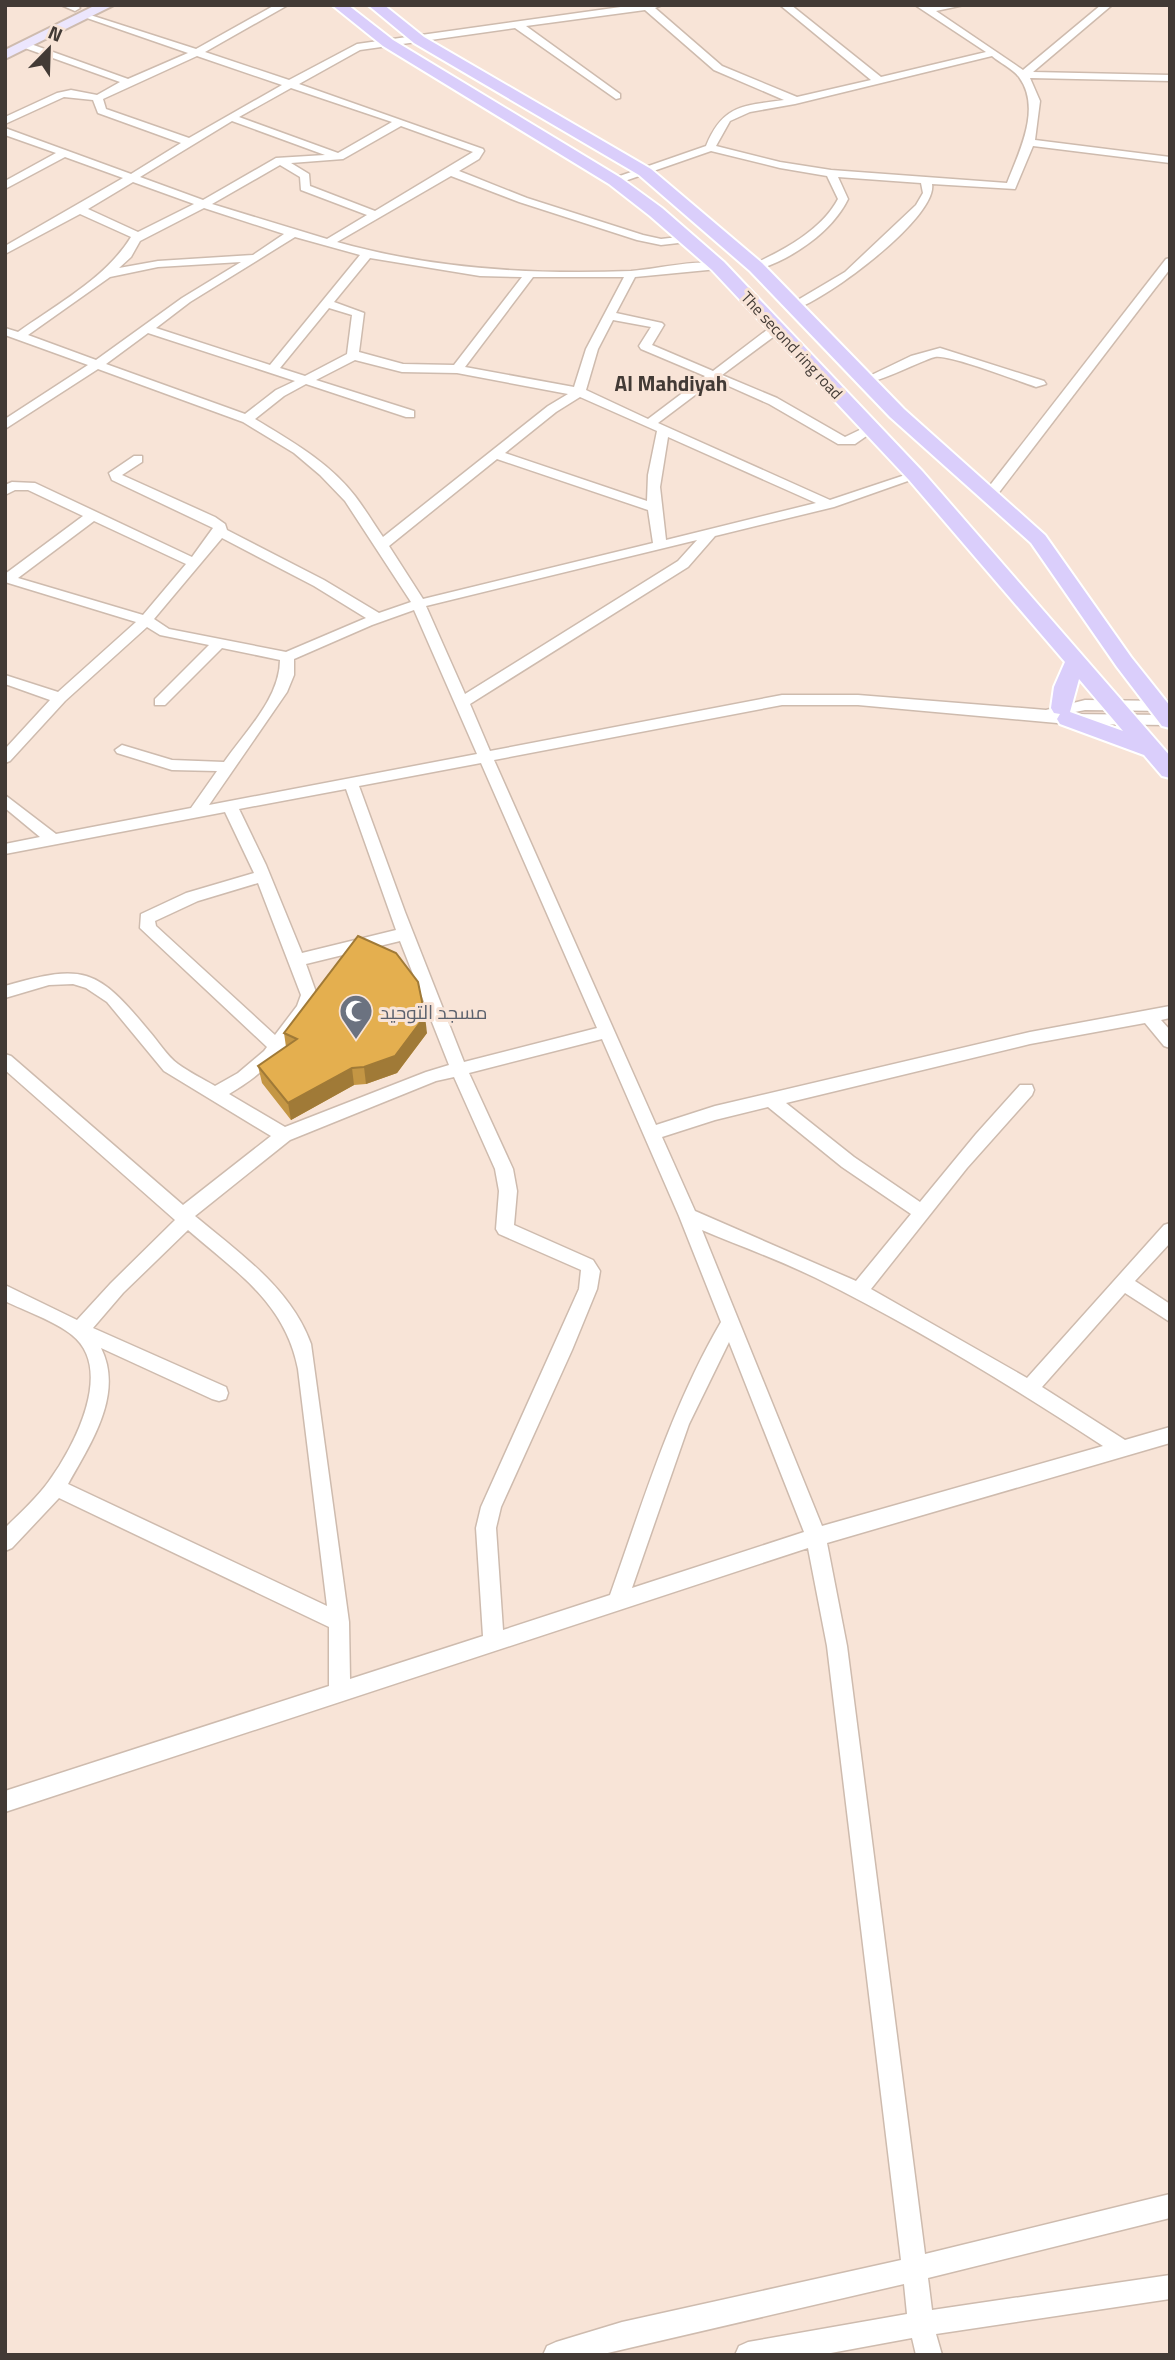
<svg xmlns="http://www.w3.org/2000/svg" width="1175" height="2360" viewBox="0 0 1175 2360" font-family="'Titillium Web',Cairo,sans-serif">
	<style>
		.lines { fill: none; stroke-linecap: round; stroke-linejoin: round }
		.street-casing { stroke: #cebbae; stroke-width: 3 }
		.secondary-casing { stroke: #cebbae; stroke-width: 4 }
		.primary-casing { stroke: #fff; stroke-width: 4 }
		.street { fill: #fff; fill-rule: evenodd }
		.secondary { fill: #ece6fd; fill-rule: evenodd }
		.primary { fill: #dacefb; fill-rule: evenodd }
		.wall { fill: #c49644 }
		.shaded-wall { fill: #a07a37 }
		.building { fill: #e4af4f; stroke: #a07a37; stroke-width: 2 }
		.labels { text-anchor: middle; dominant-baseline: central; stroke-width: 6; stroke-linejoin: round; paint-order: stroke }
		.far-street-label { font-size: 16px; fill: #423a35; stroke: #f8e4d7 }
		.worship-label { font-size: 19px; fill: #5b616d; stroke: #f8e4d7; text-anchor: start }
		.far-district-label { font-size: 21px; font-weight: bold; fill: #423a35; stroke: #f8e4d7 }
	</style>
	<rect width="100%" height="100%" fill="#f8e4d7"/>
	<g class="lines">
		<defs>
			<g id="street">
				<path d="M 61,5 L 76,5 L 80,8 L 75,11 Z"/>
				<path d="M 275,5 L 288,5 L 205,52 L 289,80 L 357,44 L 635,5 L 662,5 L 655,8 L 722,66 L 797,97 L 871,80 L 780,5 L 791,5 L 881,77 L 986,52 L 915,5 L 964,5 L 936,11 L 1023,70 L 1101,5 L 1112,5 L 1033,72 L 1170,75 L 1170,81 L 1030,78 L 1040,101 L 1035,140 L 1170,157 L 1170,163 L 1033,146 L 1015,189 L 932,184 C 938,217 826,300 795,309 L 789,306 L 791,304 L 845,272 L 916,205 L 923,193 L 921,183 L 838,177 L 848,199 C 832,232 791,260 756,270 L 752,269 L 752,265 C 783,250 821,231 838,199 L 827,176 L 780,168 L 711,151 L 619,183 L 611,183 L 611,179 L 706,146 C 723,104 744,106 784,100 L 714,70 L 645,10 L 526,26 L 620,94 L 620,98 L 616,99 L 515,28 L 360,50 L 299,84 L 483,149 L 484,151 L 479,159 L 459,171 L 527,198 L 643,235 L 661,239 L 687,236 L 693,239 L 687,242 L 661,245 L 637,240 L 519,202 L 451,176 L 337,242 C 433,269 533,275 631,271 C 660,269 694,259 722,264 L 724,266 L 718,269 L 635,277 L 616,313 L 662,323 L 664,325 L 652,345 L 713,371 L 772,326 L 780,326 L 780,332 L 722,375 L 777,398 L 845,437 L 872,424 L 878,428 L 855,444 L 838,444 L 769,404 L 715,380 L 658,423 L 830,500 L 911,473 L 916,472 L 922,476 L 834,507 L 715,536 L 688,567 L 470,704 L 490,751 L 782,695 L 858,695 L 1046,710 L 1085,700 L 1170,701 L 1170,711 L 1085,710 L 1065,714 L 1170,715 L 1170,725 L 1068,724 L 858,705 L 782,705 L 494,760 L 656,1125 L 715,1106 L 1030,1032 L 1170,1006 L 1170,1018 L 1161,1020 L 1170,1030 L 1170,1048 L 1164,1046 L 1145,1023 L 1030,1044 L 786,1103 L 854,1157 L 920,1202 L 976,1134 L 1020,1085 L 1032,1085 L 1034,1090 L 1032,1095 L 967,1168 L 871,1289 L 1027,1378 L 1164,1225 L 1170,1223 L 1170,1243 L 1135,1281 L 1170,1304 L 1170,1322 L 1125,1293 L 1042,1387 L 1125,1440 L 1170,1427 L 1170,1443 L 827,1543 L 847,1646 L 925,2254 L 1170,2194 L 1170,2218 L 928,2278 L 932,2310 L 1170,2275 L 1170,2299 L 936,2334 L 942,2355 L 916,2355 L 912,2338 L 820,2355 L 735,2355 L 739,2346 L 748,2342 L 907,2314 L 904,2284 L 599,2355 L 543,2355 L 547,2346 L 556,2342 L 622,2322 L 901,2260 L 827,1646 L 808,1548 L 5,1812 L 5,1791 L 329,1686 L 329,1627 L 59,1498 L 12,1548 L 5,1551 L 5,1528 C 20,1513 37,1498 49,1481 C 74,1447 115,1369 72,1335 C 55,1321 25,1311 5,1301 L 5,1285 L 77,1320 L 111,1283 L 175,1220 L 5,1070 L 5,1054 L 11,1056 L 183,1205 L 271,1136 L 164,1071 L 107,1002 L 86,988 L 73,984 L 49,985 L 5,998 L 5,986 C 84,963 97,968 149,1031 C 158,1041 167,1056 178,1064 C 189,1072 203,1079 215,1086 L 238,1073 L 264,1051 L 267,1047 L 140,928 L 141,914 L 186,893 L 254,873 L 225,812 L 5,854 L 5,844 L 40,837 L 5,808 L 5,795 L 56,834 L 191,808 L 217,771 L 172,770 L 117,753 L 115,750 L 122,745 L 172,760 L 224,762 C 245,732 280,698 280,660 L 222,648 L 165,705 L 155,705 L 155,699 L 209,645 L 160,635 L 147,627 L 65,701 L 10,761 L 5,763 L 5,749 L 50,700 L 5,684 L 5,675 L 58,692 L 136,622 L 5,582 L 5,574 L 83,516 L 28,490 L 15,490 L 5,495 L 5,485 L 12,482 L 35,483 L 192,557 L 213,528 L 112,480 L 109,473 L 134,456 L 142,456 L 142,462 L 122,475 L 215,517 L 225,524 L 227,530 L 324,580 L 379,613 L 411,602 L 345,501 L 320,475 L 294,453 L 243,422 L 98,369 L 5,429 L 5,419 L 88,365 L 5,335 L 5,328 L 18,332 C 57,304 106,278 131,237 L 80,214 L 5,254 L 5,246 L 123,178 L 65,157 L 5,189 L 5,181 L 56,153 L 5,135 L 5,128 L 131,174 L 181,143 L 98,113 L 93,100 L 64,97 L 5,124 L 5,117 L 57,93 L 71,90 L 97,95 L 120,82 L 22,47 L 22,43 L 28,43 L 128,79 L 188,53 L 84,17 L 84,13 L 196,49 ZM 197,56 L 282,85 L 189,138 L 106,109 L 103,99 ZM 992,56 C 1000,63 1013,69 1019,77 C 1042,108 1019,152 1007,183 L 831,170 L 780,162 L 716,146 L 730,121 L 750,112 L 795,104 ZM 291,88 L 392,122 L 338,153 L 239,117 ZM 232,121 L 325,155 L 276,158 L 203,200 L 140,177 ZM 401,126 L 473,152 L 375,211 L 310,186 L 309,174 L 291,163 L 343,159 ZM 280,165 L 300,177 L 301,190 L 367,215 L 327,239 L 212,204 ZM 133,182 L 194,204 L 138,232 L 88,209 ZM 204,208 L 284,234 L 253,255 L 158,261 L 119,268 L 131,257 L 140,241 ZM 295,237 L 360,255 L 270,365 L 156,328 L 190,302 ZM 370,258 L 480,276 L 522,277 L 454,365 L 403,364 L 359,352 L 364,313 L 334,302 ZM 241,262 L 182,298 L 96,360 L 28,335 L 110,277 L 158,267 ZM 533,277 L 624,277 L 586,349 L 574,387 L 465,367 ZM 329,308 L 352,315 L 347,354 L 305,376 L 280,368 ZM 613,320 L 651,327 L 639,346 L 641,349 L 705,376 L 648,419 L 586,390 L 598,349 ZM 148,333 L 295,381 L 276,390 L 245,414 L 106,364 ZM 355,360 L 402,372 L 457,373 L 568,394 L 548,406 L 383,537 C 374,524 365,509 355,496 C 329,462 291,441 255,419 L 284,396 L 306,384 L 406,417 L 414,417 L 414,411 L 316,380 ZM 580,397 L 657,431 L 648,475 L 647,501 L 505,453 L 556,412 ZM 668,437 L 816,503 L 666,540 L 660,487 ZM 497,459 L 648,510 L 653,543 L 423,599 L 389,546 ZM 94,521 L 186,564 L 143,615 L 18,578 ZM 222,538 L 314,586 L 366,618 L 286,652 L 169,629 L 154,619 ZM 697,540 L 678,561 L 465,694 L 426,606 ZM 414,610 L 477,754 L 209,805 L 287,692 L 294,675 L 294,659 L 372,625 ZM 481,763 L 597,1028 L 464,1062 L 405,912 L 359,786 ZM 346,789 L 396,930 L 302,953 L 266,865 L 239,809 ZM 258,883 L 301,995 L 297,1006 L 275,1035 L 156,926 L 155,921 L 198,901 ZM 400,941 L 449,1065 L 426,1072 L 285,1127 L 229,1094 C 268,1071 301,1038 317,995 L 306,964 ZM 602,1039 L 679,1216 L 721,1322 C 671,1408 643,1502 610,1595 L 503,1630 L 496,1528 L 501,1507 L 572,1350 L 597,1289 L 600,1271 L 593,1260 L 514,1225 L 517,1191 L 513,1169 L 469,1073 ZM 454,1077 L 495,1169 L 499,1191 L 496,1229 L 499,1234 L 581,1270 L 579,1289 L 481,1507 L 476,1528 L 483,1636 L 350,1679 L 349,1622 L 311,1344 C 291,1288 239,1253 195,1216 L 290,1140 L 436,1081 ZM 768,1107 L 842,1167 L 911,1214 L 856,1281 L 695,1211 L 662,1137 L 715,1120 ZM 188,1230 C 236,1272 285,1302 298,1369 L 327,1606 L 68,1484 C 91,1443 124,1394 101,1348 L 212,1399 L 219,1401 L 226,1399 L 228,1393 L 226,1387 L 93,1328 L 123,1293 ZM 702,1230 C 740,1246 779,1260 816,1278 C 915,1327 1010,1385 1103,1446 L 822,1526 ZM 729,1342 L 804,1532 L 632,1588 L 689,1424 Z"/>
				<path d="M 1170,258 L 1170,269 L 994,499 L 984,499 L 984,493 L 1166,259 Z"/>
				<path d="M 940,348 L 1044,381 L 1046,384 L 1036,387 C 1018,381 949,354 935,357 C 919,361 869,389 859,381 L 911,356 Z"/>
			</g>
			<path id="secondary" d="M 96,5 L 114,5 L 5,59 L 5,50 Z"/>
			<g id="primary">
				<path d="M 332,5 L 348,5 L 393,40 L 621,178 L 662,208 L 724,262 L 923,472 L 1170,756 L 1170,778 L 1162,776 L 1144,755 L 1060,724 L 1057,719 L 1060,714 L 1054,713 L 1051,708 L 1054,687 L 1065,662 L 909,480 L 712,270 L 650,216 L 609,184 L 383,46 ZM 1079,679 L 1123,731 L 1070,712 Z"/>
				<path d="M 368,5 L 384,5 L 424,37 L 651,169 L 762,263 L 904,409 L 1045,535 L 1131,657 L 1170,706 L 1170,728 L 1162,726 L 1117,667 L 1031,543 L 890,417 L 750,271 L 639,175 L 414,43 Z"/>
			</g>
		</defs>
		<!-- street casing -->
		<use href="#street" class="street-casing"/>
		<!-- secondary casing -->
		<use href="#secondary" class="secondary-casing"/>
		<!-- primary casing -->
		<use href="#primary" class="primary-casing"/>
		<!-- street -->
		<use href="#street" class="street"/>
		<!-- secondary -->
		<use href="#secondary" class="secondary"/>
		<!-- primary -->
		<use href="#primary" class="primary"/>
	</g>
	<!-- wall -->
	<path class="wall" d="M 284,1033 L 427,1033 L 397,1073 L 366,1084 L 354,1085 L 291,1120 L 262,1083 L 258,1066 L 286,1047 Z"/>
	<!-- shaded-wall -->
	<g class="shaded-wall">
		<path d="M 425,1016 L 427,1033 L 397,1073 L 366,1084 L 364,1067 Z"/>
		<path d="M 352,1068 L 354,1085 L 291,1120 L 288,1103 Z"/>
	</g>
	<!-- building -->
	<path class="building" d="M 358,936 L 396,953 L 418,982 L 425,1016 L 395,1056 L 364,1067 L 352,1068 L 288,1103 L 258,1066 L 297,1039 L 284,1033 Z"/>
	<!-- icons -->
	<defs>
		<symbol id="mosque-pin" viewBox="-11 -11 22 30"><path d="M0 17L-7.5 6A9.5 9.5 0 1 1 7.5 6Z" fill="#6b7280" stroke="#f8e4d7"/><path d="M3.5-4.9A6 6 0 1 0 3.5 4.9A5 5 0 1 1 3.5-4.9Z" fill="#fff"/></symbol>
	</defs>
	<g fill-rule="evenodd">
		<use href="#mosque-pin" x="337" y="992" width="38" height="52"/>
	</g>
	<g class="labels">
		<!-- far-street labels -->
		<g class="far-street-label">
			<text transform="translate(792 345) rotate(47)">The second ring road</text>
		</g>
		<!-- worship labels -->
		<g class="worship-label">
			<text x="380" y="1011">مسجد التوحيد</text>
		</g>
		<!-- far-district labels -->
		<g class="far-district-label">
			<text x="671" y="383">Al Mahdiyah</text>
		</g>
	</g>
	<!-- border -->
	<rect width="1175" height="2360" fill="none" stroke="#423a35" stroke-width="14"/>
	<!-- north arrow -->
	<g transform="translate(49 49) rotate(23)" stroke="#f8e4d7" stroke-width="5" paint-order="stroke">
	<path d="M0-5L12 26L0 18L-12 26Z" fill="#423a35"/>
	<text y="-10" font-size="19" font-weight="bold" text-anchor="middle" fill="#423a35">N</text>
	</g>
</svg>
